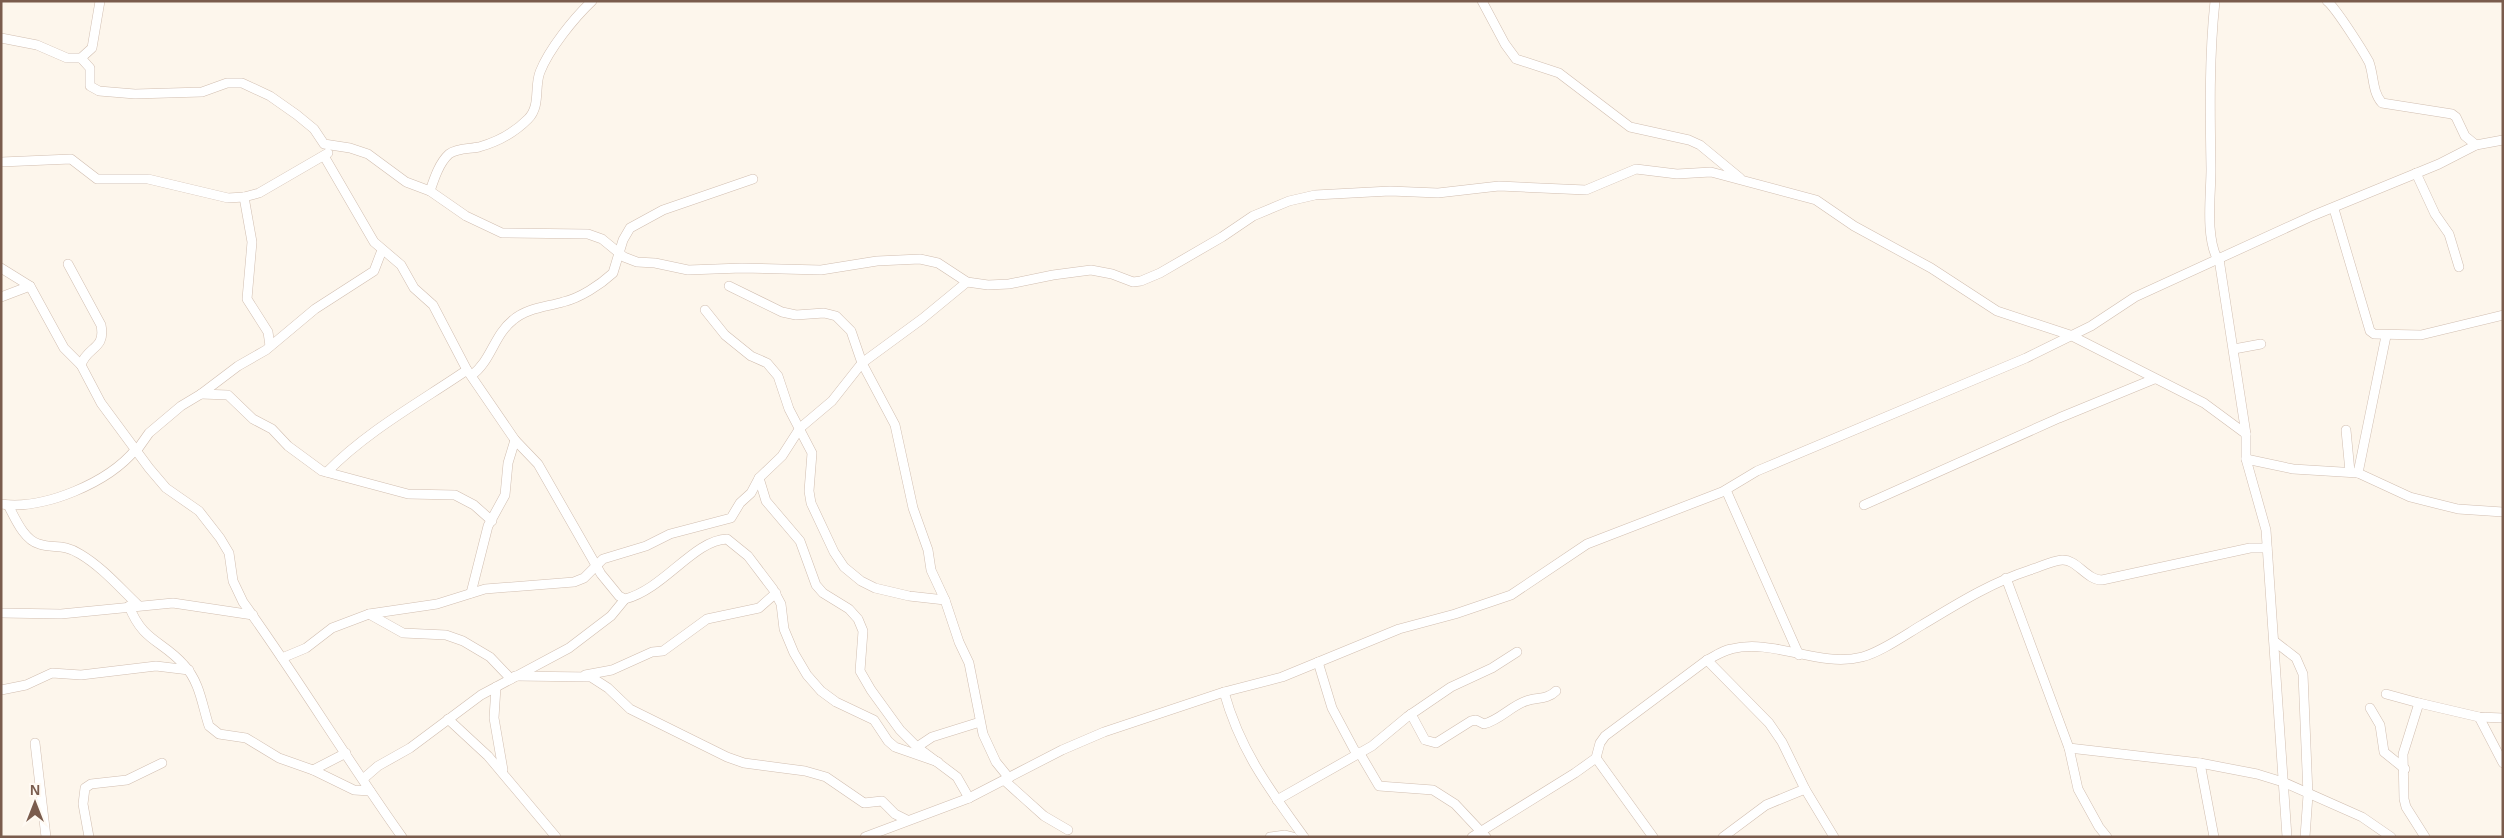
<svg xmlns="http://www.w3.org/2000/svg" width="2504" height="838" viewBox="0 0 2504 838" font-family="Arial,sans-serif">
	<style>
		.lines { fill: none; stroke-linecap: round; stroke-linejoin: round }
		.street-casing { stroke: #d1beb0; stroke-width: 10 }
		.street { stroke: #fff; stroke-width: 9 }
	</style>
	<rect width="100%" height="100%" fill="#fdf6ec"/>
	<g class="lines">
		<defs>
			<g id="street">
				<path d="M 1482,1 L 1505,44 L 1516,59 L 1559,73 L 1630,127 L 1689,140 L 1700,145 L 1740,178"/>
				<path d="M 2215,1 C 2209,57 2210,113 2211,169 C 2211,195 2205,237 2218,260"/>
				<path d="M 2327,1 C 2336,8 2363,51 2369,62 C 2374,75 2372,92 2382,103 L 2452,114 L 2456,117 L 2465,136 L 2476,145"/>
				<path d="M 1,38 L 37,45 L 67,58 L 81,58 L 92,48 L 100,1"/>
				<path d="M 81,58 L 90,68 L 90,86 L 99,91 L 135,94 L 202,92 L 227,83 L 242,83 L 270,96 L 297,115 L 314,129 L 324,144 L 350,148 L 368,154 L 406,182 L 430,191 L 466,216 L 502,233 L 588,234 L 602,239 L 624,257 L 637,262 L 655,263 L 688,270 L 742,268 L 821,270 L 877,261 L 920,259 L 938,263 L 967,282 L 988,285 L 1009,284 L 1053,275 L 1091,270 L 1112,274 L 1133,282 L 1141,281 L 1160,273 L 1222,237 L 1253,216 L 1289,201 L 1315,195 L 1390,191 L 1438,193 L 1499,186 L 1586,190 L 1636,169 L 1677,174 L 1711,172 L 1816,200 L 1854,226 L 1931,268 L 1997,311 L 2070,335 L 2204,403 L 2246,434"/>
				<path d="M 324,156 L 374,242 L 401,265 L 414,288 L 433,305 L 467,370 L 515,440 L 538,464 L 601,574 L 619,596 L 625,599 C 664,589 694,540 727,539 L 748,556 L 773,589 L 781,604 L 784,629 L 794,653 L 807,675 L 821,691 L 836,702 L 874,720 L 888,741 L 895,747 L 938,762"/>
				<path d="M 1,162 L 71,159 L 97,179 L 148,179 L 228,198 L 244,197 L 259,193 L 328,153"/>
				<path d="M 2416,173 L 2435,214 L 2449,234 L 2459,267"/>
				<path d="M 430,191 C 434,179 439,163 449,154 C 457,148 470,149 479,147 C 497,142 515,132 528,119 C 541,106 534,87 540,72 C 549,49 574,18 592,1"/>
				<path d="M 244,197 L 252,242 L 247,299 L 268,332 L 270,346"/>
				<path d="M 2334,209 L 2370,331 L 2374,334 L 2421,335 L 2503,315"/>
				<path d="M 2219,259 L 2246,434 L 2246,459 L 2266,530 L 2287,837"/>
				<path d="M 68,264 L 101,325 C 106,350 87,346 81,365 L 101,403 L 149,468 L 166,488 L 199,511 L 220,538 L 229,553 L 233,581 L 243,602 C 298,678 347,760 402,837"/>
				<path d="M 1,268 L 30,286 L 64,348 L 81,365"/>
				<path d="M 729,286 L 782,312 L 796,315 L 824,313 L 836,316 L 851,331 L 862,363 L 895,425 L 913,508 L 928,550 L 931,570 L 945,600 L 959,642 L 969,663 L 983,734 L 996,762 L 1009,778"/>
				<path d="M 1,297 L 30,286"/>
				<path d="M 705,310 L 725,335 L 751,356 L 767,363 L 778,376 L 789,409 L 812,453 L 809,491 L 811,503 L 834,552 L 844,567 L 861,581 L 875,588 L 909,596 L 945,600"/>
				<path d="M 2234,349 L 2261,344"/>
				<path d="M 472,375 C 491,361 494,335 513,320 C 527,308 546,307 563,302 C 580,298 600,285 613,273 L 623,240 L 630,228 L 663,210 L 753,179"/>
				<path d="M 201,394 L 228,395 L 253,419 L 272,429 L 288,446 L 322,471 L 408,494 L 455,495 L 474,505 L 492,521"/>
				<path d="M 2346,430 L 2350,472"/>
				<path d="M 137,450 L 149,433 L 181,406 L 201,394 L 238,366 L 266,350 L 315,309 L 374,271 L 382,250"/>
				<path d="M 2246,459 L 2293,469 L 2358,473 L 2410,497 L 2458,509 L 2503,512"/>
				<path d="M 327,472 C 367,431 420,402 467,370"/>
				<path d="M 2358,473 L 2386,336"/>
				<path d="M 759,478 L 766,501 L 800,541 L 816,585 L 823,593 L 849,609 L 858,619 L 863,631 L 860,671 L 871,690 L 900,730 L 917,747 L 957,777 L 969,798"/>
				<path d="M 1726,490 L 1799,655"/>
				<path d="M 1,504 C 44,510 108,483 136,449"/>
				<path d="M 8,505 C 15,518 24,540 39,544 C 54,549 62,543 80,554 C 102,567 119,587 138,605"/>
				<path d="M 1864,505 L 2059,418 L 2154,379"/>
				<path d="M 2006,578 L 2069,748 L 2078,789 L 2099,827 L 2107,837"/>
				<path d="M 471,593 L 488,526 L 505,495 L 508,463 L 515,440"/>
				<path d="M 129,606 C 143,642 162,640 184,665 C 200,682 202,705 209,726 L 219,734 L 246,738 L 279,758 L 313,770 L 354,790 L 370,791"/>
				<path d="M 1,613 L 61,614 L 173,603 L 253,615"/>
				<path d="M 369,614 L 403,633 L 446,635 L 463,641 L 490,657 L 511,679"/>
				<path d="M 2274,641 L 2296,658 L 2303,674 L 2308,795 L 2305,837"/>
				<path d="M 282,658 L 306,648 L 332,628 L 369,614 L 437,604 L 485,589 L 574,582 L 584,578 L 603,559 L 646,546 L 670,534 L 731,518 L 740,503 L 751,493 L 759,478 L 782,456 L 800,428 L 832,401 L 862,363 L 922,319 L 967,282"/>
				<path d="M 1707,660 L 1769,723 L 1782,742 L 1805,789 L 1834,837"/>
				<path d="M 1318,662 L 1332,708 L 1356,753"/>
				<path d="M 585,675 L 612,670 L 652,652 L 663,651 L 707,619 L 759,608 L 776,593"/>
				<path d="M 515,676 L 591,677 L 608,688 L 630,709 L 727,757 L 744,763 L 805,771 L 826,777 L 864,803 L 882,801 L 895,814 L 907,820"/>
				<path d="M 496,687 L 494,718 L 503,770"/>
				<path d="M 1,690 L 26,685 L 52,673 L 81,675 L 156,666 L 189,670"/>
				<path d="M 1224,692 C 1240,750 1269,789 1304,837"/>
				<path d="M 2386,694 L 2419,703"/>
				<path d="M 2370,708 L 2380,725 L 2384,752 L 2405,769"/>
				<path d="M 1411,714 L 1425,740 L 1436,743 L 1471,721 L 1476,720 L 1484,724 C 1500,720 1511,706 1526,701 C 1537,697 1547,700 1556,691"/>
				<path d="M 2479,717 L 2503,763"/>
				<path d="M 448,719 L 488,756 L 556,837"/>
				<path d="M 35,743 L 46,837"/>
				<path d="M 917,747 L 932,737 L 980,722"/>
				<path d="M 2069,748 L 2200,763 L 2257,774 L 2283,782 L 2362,817 L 2391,837"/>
				<path d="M 1359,752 L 1379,786 L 1433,790 L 1455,804 L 1486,837"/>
				<path d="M 1596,758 L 1653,837"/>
				<path d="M 2200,763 L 2214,837"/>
				<path d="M 313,770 L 346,753"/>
				<path d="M 363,779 L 378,766 L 410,748 L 481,695 L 569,648 L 611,616 L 625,599"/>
				<path d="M 1005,781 L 1044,816 L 1068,830"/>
				<path d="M 1277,800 L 1372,746 L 1407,717 L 1451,687 L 1492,668 L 1517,652"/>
				<path d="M 89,837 L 83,804 L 85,788 L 91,784 L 127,780 L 162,763"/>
				<path d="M 865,837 L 969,798 L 1062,750 L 1104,732 L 1224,692 L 1282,677 L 1399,629 L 1455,614 L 1511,595 L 1587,544 L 1722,492 L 1757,471 L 2026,358 L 2091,326 L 2135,297 L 2312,216 L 2439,164 L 2476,145 L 2503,140"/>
				<path d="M 1270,837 L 1285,835 L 1293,837"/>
				<path d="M 1472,837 L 1575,773 L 1596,758 L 1600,743 L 1605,736 L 1707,660 C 1715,656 1722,651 1731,649 C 1774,638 1818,668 1862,657 C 1881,652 1905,635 1922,625 C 1957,604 1990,583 2030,570 C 2040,567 2051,561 2062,560 C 2077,559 2086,580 2102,580 L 2250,548 L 2267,548"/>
				<path d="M 1723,837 L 1766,805 L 1805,789"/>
				<path d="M 2425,837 L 2406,807 L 2404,799 L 2403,754 L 2419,703 L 2479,717 L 2503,718"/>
			</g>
		</defs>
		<!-- street casing -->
		<use href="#street" class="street-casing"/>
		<!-- street -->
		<use href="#street" class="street"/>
	</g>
	<!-- border -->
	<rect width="2504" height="838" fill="none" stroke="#7a5c4d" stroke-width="5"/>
	<!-- north arrow -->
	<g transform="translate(35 803)" stroke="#fffaf3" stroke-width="4" paint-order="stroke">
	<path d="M0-4L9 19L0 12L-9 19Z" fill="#7a5c4d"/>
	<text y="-8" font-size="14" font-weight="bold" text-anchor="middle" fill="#7a5c4d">N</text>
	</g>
</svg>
